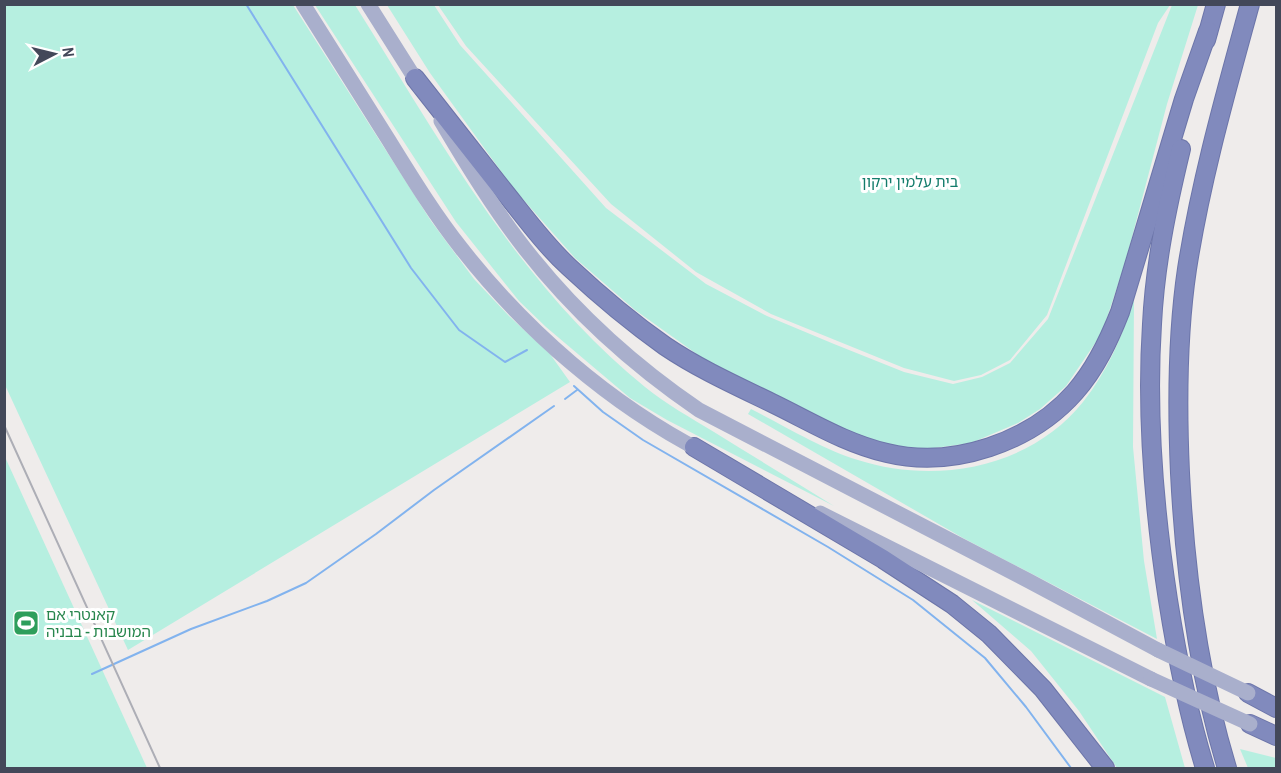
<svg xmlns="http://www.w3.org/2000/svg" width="1281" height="773" viewBox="0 0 1281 773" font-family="'Archivo Narrow','Noto Sans Hebrew',sans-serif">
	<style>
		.green { fill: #b6efe0 }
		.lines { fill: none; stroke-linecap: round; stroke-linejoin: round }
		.stream { stroke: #82b3ee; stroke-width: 2 }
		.highway-casing { stroke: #6c75a9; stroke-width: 20 }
		.major { stroke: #a9afcc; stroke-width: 15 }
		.highway { stroke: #818abd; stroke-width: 18 }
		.rail { stroke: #adaeb6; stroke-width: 2 }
		.major-bridge { stroke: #a9afcc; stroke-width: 15 }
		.labels { text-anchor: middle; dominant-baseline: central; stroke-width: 6; stroke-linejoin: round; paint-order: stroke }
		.park-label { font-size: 15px; fill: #137c6b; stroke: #fff }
		.leisure-label { font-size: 15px; fill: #27864d; stroke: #fff; text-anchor: start }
	</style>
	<rect width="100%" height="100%" fill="#efeceb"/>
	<!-- green -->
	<g class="green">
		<path d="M 4,5 L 293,5 L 431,221 L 474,279 L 509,316 L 550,354 L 570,382 L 128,650 L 5,385 Z"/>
		<path d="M 315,5 L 355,5 C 440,140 519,285 645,387 C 666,404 691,418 714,432 C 754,457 794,481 834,506 L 667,420 L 630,398 L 546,327 L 519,301 L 456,222 Z"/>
		<path d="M 387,5 L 434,5 L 460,45 L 606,208 L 706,284 L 767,316 L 834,344 L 904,372 L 953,384 L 982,377 L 1010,363 L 1048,319 L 1172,5 L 1198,5 L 1167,104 L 1126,260 L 1102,333 L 1066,386 L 1040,409 L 1018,423 L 971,443 L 920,450 L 890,445 L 847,431 L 715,367 L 635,310 L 575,258 L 513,188 L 430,73 Z"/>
		<path d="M 438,5 L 1170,5 L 1158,23 L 1047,315 L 1010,360 L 981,375 L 954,381 L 904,368 L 771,314 L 696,272 L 611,204 L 466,46 Z"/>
		<path d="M 1134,300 L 1133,447 L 1144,561 L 1157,639 L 963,538 L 748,414 L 751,409 C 783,425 824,450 858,460 C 936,485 1030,468 1083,402 C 1107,372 1122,337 1134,300 Z"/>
		<path d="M 5,457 L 147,768 L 5,768 Z"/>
		<path d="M 972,600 L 1165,697 L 1185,768 L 1117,768 L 1079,711 L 1031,651 Z"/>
		<path d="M 1240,749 L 1276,758 L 1276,768 L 1248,768 Z"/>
	</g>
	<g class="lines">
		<!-- stream -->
		<g class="stream">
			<path d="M 246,4 L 411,268 L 459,330 L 505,362 L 527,350"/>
			<path d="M 574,386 L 603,412 L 643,440 L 828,547 L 913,600 L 985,658 L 1026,707 L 1071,768"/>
			<path d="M 565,399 L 577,390"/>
			<path d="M 92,674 L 191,629 L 267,601 L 306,583 L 376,534 L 434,490 L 554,406"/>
		</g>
		<defs>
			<g id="highway">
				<path d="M 1206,40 L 1216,4"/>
				<path d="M 415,78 C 444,115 474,153 503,190 C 524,216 544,244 569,267 C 599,295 631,322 665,346 C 699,369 737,386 774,404 C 811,422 847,444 887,453 C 953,469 1031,442 1075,392 C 1096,368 1109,340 1120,312 L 1184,99 L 1208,31"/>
				<path d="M 1181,149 C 1167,207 1155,264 1152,324 C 1146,416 1154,509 1168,600 C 1177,657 1188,713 1205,768"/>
				<path d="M 694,447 L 883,559 L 952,604 L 989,634 L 1043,689 L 1105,768"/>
				<path d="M 1248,693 L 1276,708"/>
				<path d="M 1250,724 L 1276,736"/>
				<path d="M 1227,768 C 1198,673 1185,573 1180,473 C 1177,406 1177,336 1187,269 C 1201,179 1226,92 1250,4"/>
			</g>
		</defs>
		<!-- highway casing -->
		<use href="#highway" class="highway-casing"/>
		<!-- major -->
		<g class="major">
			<path d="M 303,4 C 331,49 360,94 388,139 C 411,176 434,214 461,248 C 526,331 610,404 703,452"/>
			<path d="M 368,4 L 421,88"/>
			<path d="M 441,121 C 465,162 490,203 519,241 C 569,307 630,363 699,410 L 1029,581 L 1158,650"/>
			<path d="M 820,513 L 1151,679"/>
		</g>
		<!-- highway -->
		<use href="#highway" class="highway"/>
		<!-- rail -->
		<path class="rail" d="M 4,425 L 160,768"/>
		<!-- major-bridge -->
		<g class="major-bridge">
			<path d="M 1158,650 L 1248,693"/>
			<path d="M 1151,679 L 1250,724"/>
		</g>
	</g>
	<!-- icons -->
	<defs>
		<symbol id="stadium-square" viewBox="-11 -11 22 22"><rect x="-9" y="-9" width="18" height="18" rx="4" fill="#2e9e5b" stroke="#fff"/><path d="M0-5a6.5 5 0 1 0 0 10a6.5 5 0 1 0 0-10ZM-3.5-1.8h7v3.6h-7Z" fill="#fff"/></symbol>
	</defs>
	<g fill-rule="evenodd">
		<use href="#stadium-square" x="11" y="608" width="30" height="30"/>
	</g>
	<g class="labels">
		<!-- park labels -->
		<g class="park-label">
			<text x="910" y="181">בית עלמין ירקון</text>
		</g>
		<!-- leisure labels -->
		<g class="leisure-label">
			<text x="46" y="614">קאנטרי אם<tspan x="46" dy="17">המושבות - בבניה</tspan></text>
		</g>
	</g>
	<!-- border -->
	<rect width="1281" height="773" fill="none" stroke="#434859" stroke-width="12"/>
	<!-- north arrow -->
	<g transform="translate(54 54) rotate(83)" stroke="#ffffff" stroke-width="4.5" paint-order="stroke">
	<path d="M0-4.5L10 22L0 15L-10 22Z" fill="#434859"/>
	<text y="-9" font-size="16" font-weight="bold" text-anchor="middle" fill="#434859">N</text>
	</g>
</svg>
